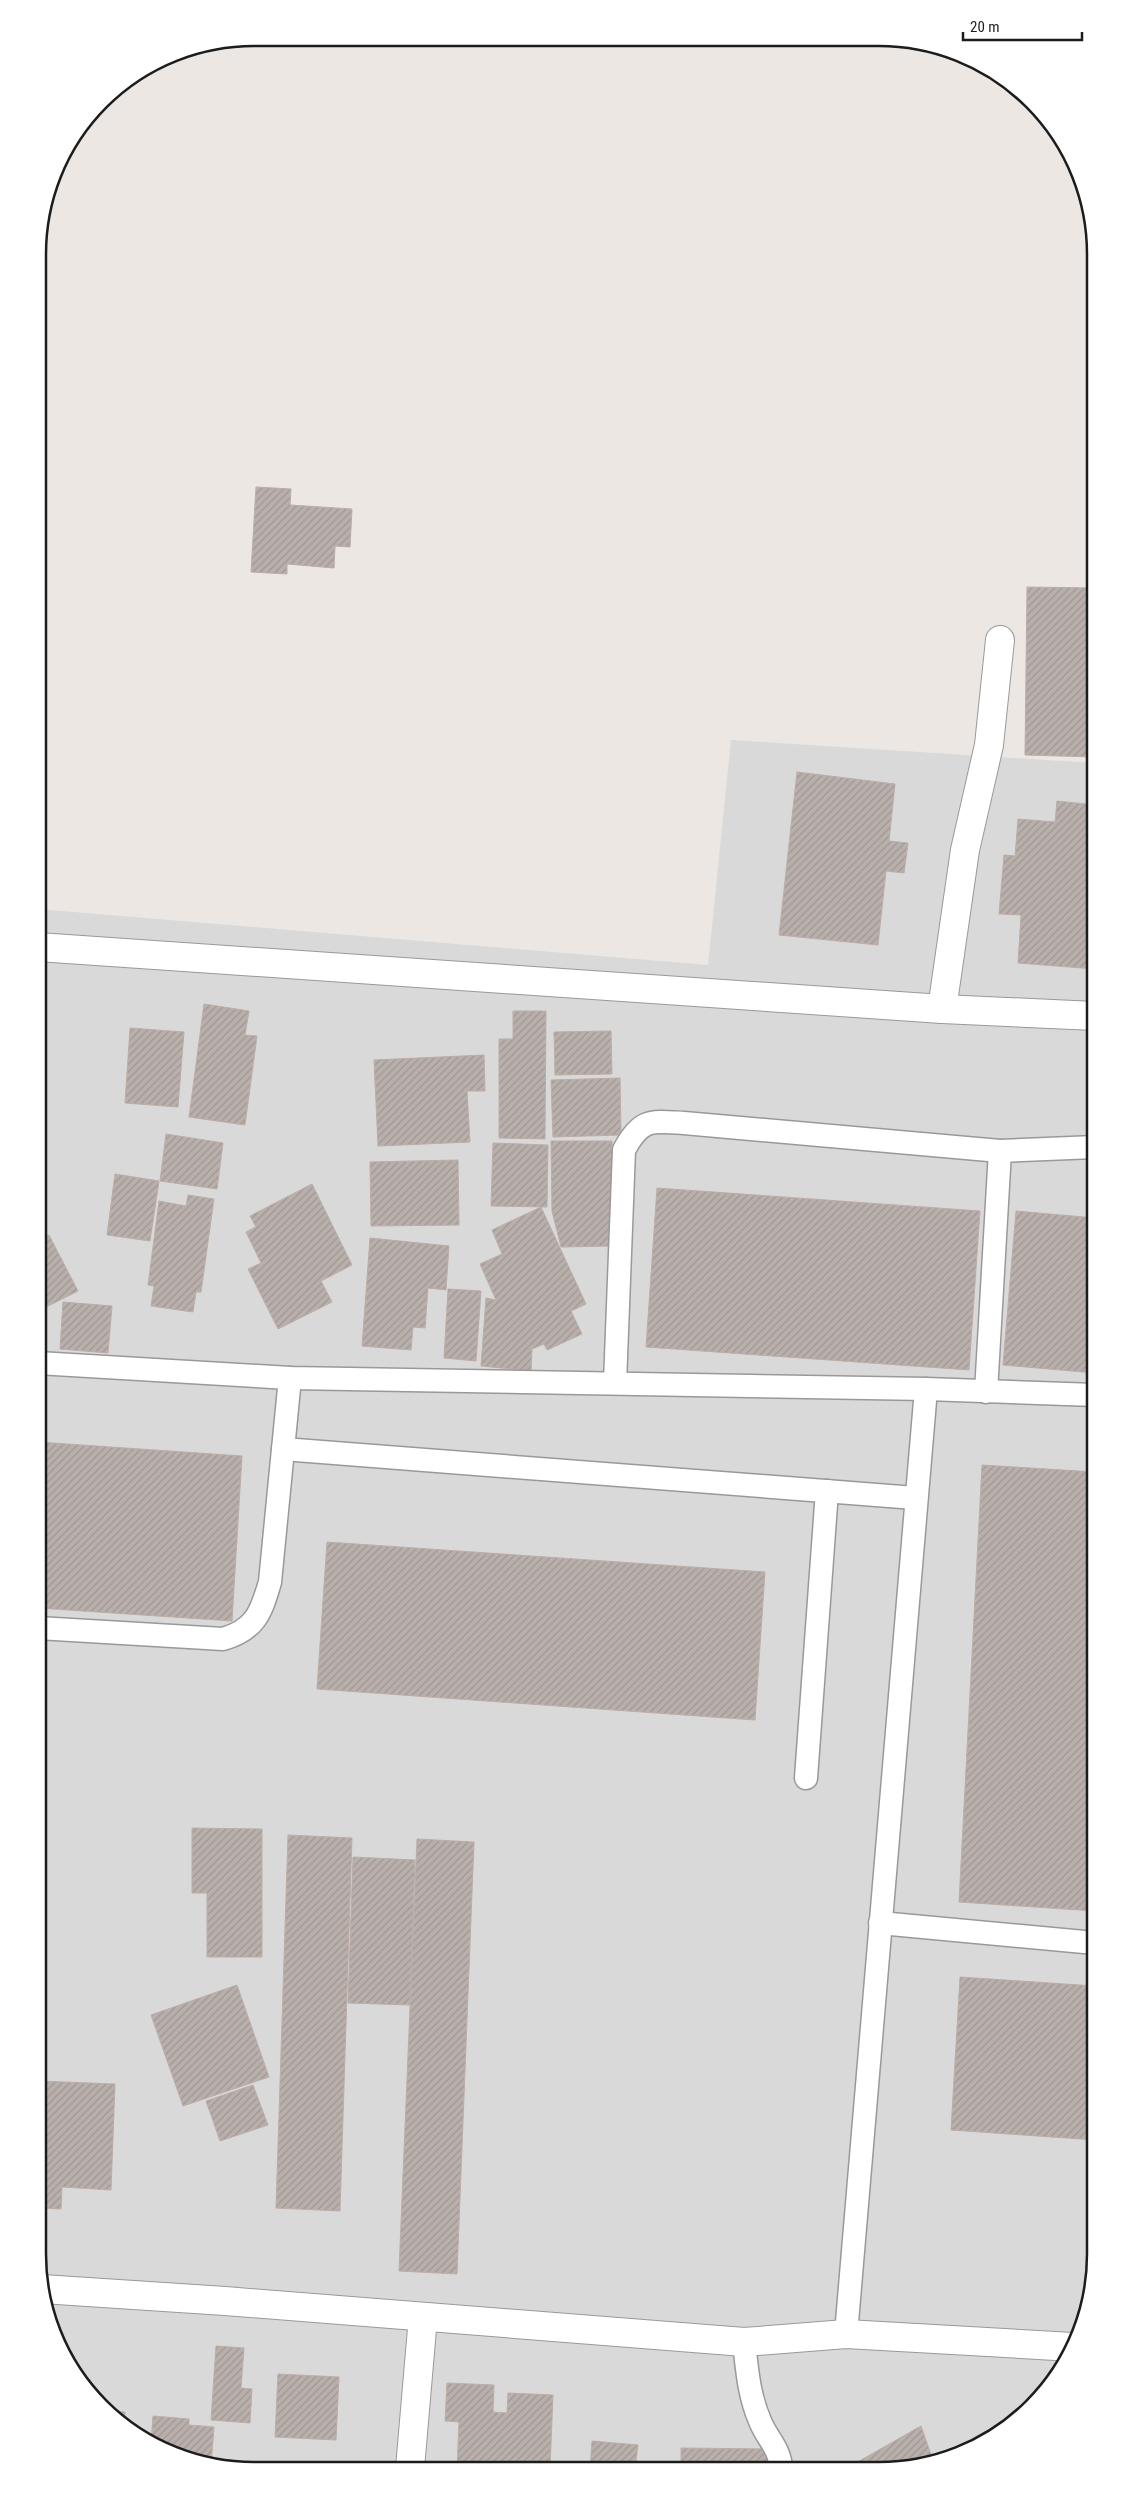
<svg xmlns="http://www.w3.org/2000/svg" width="1133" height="2508" viewBox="0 0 1133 2508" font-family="'Roboto Condensed',sans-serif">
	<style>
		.residential { fill: #dad9d9 }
		.building { fill: url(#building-hatch); stroke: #bcada7 }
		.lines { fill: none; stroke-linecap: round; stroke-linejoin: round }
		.lane-casing { stroke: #999; stroke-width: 25 }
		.street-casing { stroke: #999; stroke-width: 30 }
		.lane { stroke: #fff; stroke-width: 22 }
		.street { stroke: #fff; stroke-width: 28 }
		.rim { fill: none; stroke: #1c1c1c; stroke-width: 2.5 }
	</style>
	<defs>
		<pattern id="building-hatch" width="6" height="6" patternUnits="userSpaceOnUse" patternTransform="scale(1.25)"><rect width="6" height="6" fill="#b9b0ac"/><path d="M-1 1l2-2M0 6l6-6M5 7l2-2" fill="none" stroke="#9e9793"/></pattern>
	</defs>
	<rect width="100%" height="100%" fill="#ece7e3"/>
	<!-- residential -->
	<path class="residential" d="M 731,740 L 1095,763 L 1095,2268 L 1079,2336 L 1051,2386 L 999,2434 L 935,2463 L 879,2470 L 212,2466 L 159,2448 L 111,2416 L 74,2374 L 45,2310 L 38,2254 L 38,909 L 708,965 Z"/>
	<!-- building -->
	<g class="building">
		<path d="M 256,487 L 291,489 L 290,505 L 352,509 L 350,547 L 335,546 L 334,568 L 287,564 L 287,574 L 251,572 Z"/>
		<path d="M 1027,587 L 1095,588 L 1095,757 L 1025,755 Z"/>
		<path d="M 797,772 L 895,784 L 889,841 L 908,843 L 904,873 L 886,871 L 878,945 L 779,935 Z"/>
		<path d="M 1057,801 L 1095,805 L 1095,969 L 1018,963 L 1021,915 L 999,914 L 1004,855 L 1015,856 L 1018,819 L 1055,822 Z"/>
		<path d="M 204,1004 L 249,1011 L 245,1035 L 257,1036 L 245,1125 L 189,1117 Z"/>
		<path d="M 513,1011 L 546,1011 L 545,1139 L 499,1138 L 499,1039 L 513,1039 Z"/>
		<path d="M 130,1028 L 184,1032 L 178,1107 L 125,1103 Z"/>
		<path d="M 611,1031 L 612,1074 L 555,1075 L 554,1032 Z"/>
		<path d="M 484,1055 L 485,1091 L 467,1091 L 470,1142 L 378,1146 L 374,1060 Z"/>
		<path d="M 620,1078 L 621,1135 L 553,1137 L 551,1080 Z"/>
		<path d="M 166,1134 L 223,1143 L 217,1189 L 160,1181 Z"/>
		<path d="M 551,1141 L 612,1141 L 613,1246 L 561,1247 L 552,1211 Z"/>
		<path d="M 493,1143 L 548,1145 L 547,1207 L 491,1206 Z"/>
		<path d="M 458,1160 L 459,1225 L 371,1226 L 370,1162 Z"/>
		<path d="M 115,1174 L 159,1181 L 150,1241 L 107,1235 Z"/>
		<path d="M 312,1184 L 352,1265 L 321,1281 L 332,1302 L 278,1329 L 248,1269 L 261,1263 L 246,1232 L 256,1227 L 250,1216 Z"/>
		<path d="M 657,1188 L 980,1211 L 969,1370 L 646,1347 Z"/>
		<path d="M 188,1195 L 214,1199 L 201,1292 L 196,1292 L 193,1312 L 151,1306 L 154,1286 L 148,1285 L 159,1201 L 186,1206 Z"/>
		<path d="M 541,1207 L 586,1304 L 571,1311 L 582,1334 L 547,1350 L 544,1344 L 532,1349 L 531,1371 L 481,1366 L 486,1298 L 496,1300 L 480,1264 L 502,1254 L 492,1230 Z"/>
		<path d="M 1016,1211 L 1095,1218 L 1095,1373 L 1003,1365 Z"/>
		<path d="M 49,1235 L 78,1291 L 38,1311 L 38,1241 Z"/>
		<path d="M 370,1238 L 449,1246 L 446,1290 L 428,1288 L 425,1328 L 413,1327 L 411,1350 L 362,1346 Z"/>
		<path d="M 448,1289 L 481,1291 L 476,1361 L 444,1358 Z"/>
		<path d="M 63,1302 L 112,1306 L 108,1353 L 60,1349 Z"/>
		<path d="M 38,1442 L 242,1456 L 232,1621 L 38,1608 Z"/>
		<path d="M 982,1465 L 1095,1472 L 1095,1911 L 959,1902 Z"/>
		<path d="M 327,1542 L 765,1572 L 755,1720 L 317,1689 Z"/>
		<path d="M 192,1828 L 262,1829 L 262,1957 L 207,1957 L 207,1893 L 192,1893 Z"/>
		<path d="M 288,1835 L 352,1838 L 340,2211 L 276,2208 Z"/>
		<path d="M 417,1839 L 474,1842 L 457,2274 L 399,2271 Z"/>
		<path d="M 353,1857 L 415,1860 L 410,2005 L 348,2003 Z"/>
		<path d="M 960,1977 L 1095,1986 L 1095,2140 L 951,2130 Z"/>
		<path d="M 237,1985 L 269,2077 L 183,2106 L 151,2015 Z"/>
		<path d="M 38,2081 L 115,2084 L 111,2190 L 62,2187 L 61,2209 L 38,2208 Z"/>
		<path d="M 253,2085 L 268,2125 L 220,2141 L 206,2101 Z"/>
		<path d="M 216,2346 L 244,2348 L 241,2388 L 252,2389 L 250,2423 L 211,2420 Z"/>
		<path d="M 278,2374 L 339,2377 L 336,2440 L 275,2437 Z"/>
		<path d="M 447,2383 L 494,2385 L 493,2412 L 507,2413 L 508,2393 L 553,2395 L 550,2468 L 457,2468 L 459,2422 L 445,2421 Z"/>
		<path d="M 107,2411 L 125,2412 L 124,2425 L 111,2416 Z"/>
		<path d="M 153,2416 L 189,2419 L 189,2425 L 214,2427 L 211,2466 L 159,2448 L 151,2443 Z"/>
		<path d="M 921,2426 L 934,2463 L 879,2470 L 848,2470 L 847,2468 Z"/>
		<path d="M 592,2441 L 638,2445 L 635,2469 L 590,2469 Z"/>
		<path d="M 681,2448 L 771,2449 L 771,2470 L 681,2469 Z"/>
	</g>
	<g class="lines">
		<defs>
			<g id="lane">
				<path d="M 38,1363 L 290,1378 L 926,1389 L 1095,1395"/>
				<path d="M 615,1383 L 624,1150 C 641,1118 651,1121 684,1123 L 1000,1151 L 1095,1147"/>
				<path d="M 986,1392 L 1000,1151"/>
				<path d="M 283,1449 L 915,1498"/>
				<path d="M 38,1628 L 223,1639 C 255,1630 261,1613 270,1582 L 290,1378"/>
				<path d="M 806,1778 L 827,1491"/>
				<path d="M 880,1923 L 1095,1943"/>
				<path d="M 846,2334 L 926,1389"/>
				<path d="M 744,2342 C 747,2370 749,2396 760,2421 C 767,2439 781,2449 781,2470"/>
			</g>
			<g id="street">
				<path d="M 38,947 L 942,1009 L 1095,1016"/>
				<path d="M 942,1009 L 965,850 L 989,745 L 1000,640"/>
				<path d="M 42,2289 L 225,2301 L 744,2342 L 846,2334 L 1073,2347"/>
				<path d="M 410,2468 L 423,2317"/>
			</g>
		</defs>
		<!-- lane casing -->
		<use href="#lane" class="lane-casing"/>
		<!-- street casing -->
		<use href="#street" class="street-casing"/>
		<!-- lane -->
		<use href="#lane" class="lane"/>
		<!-- street -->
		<use href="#street" class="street"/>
	</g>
	<!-- crop -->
	<path d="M0 0H1133V2508H0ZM254 46H879A208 208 0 0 1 1087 254V2254A208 208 0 0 1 879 2462H254A208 208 0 0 1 46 2254V254A208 208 0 0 1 254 46Z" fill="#fff" fill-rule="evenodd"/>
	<path class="rim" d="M254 46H879A208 208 0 0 1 1087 254V2254A208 208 0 0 1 879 2462H254A208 208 0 0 1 46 2254V254A208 208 0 0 1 254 46Z"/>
	<!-- scale -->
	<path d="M963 32v8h119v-8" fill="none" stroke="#1c1c1c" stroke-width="2.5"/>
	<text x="970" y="32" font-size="15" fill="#1c1c1c" stroke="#ffffff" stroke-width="4" paint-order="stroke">20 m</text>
</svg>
